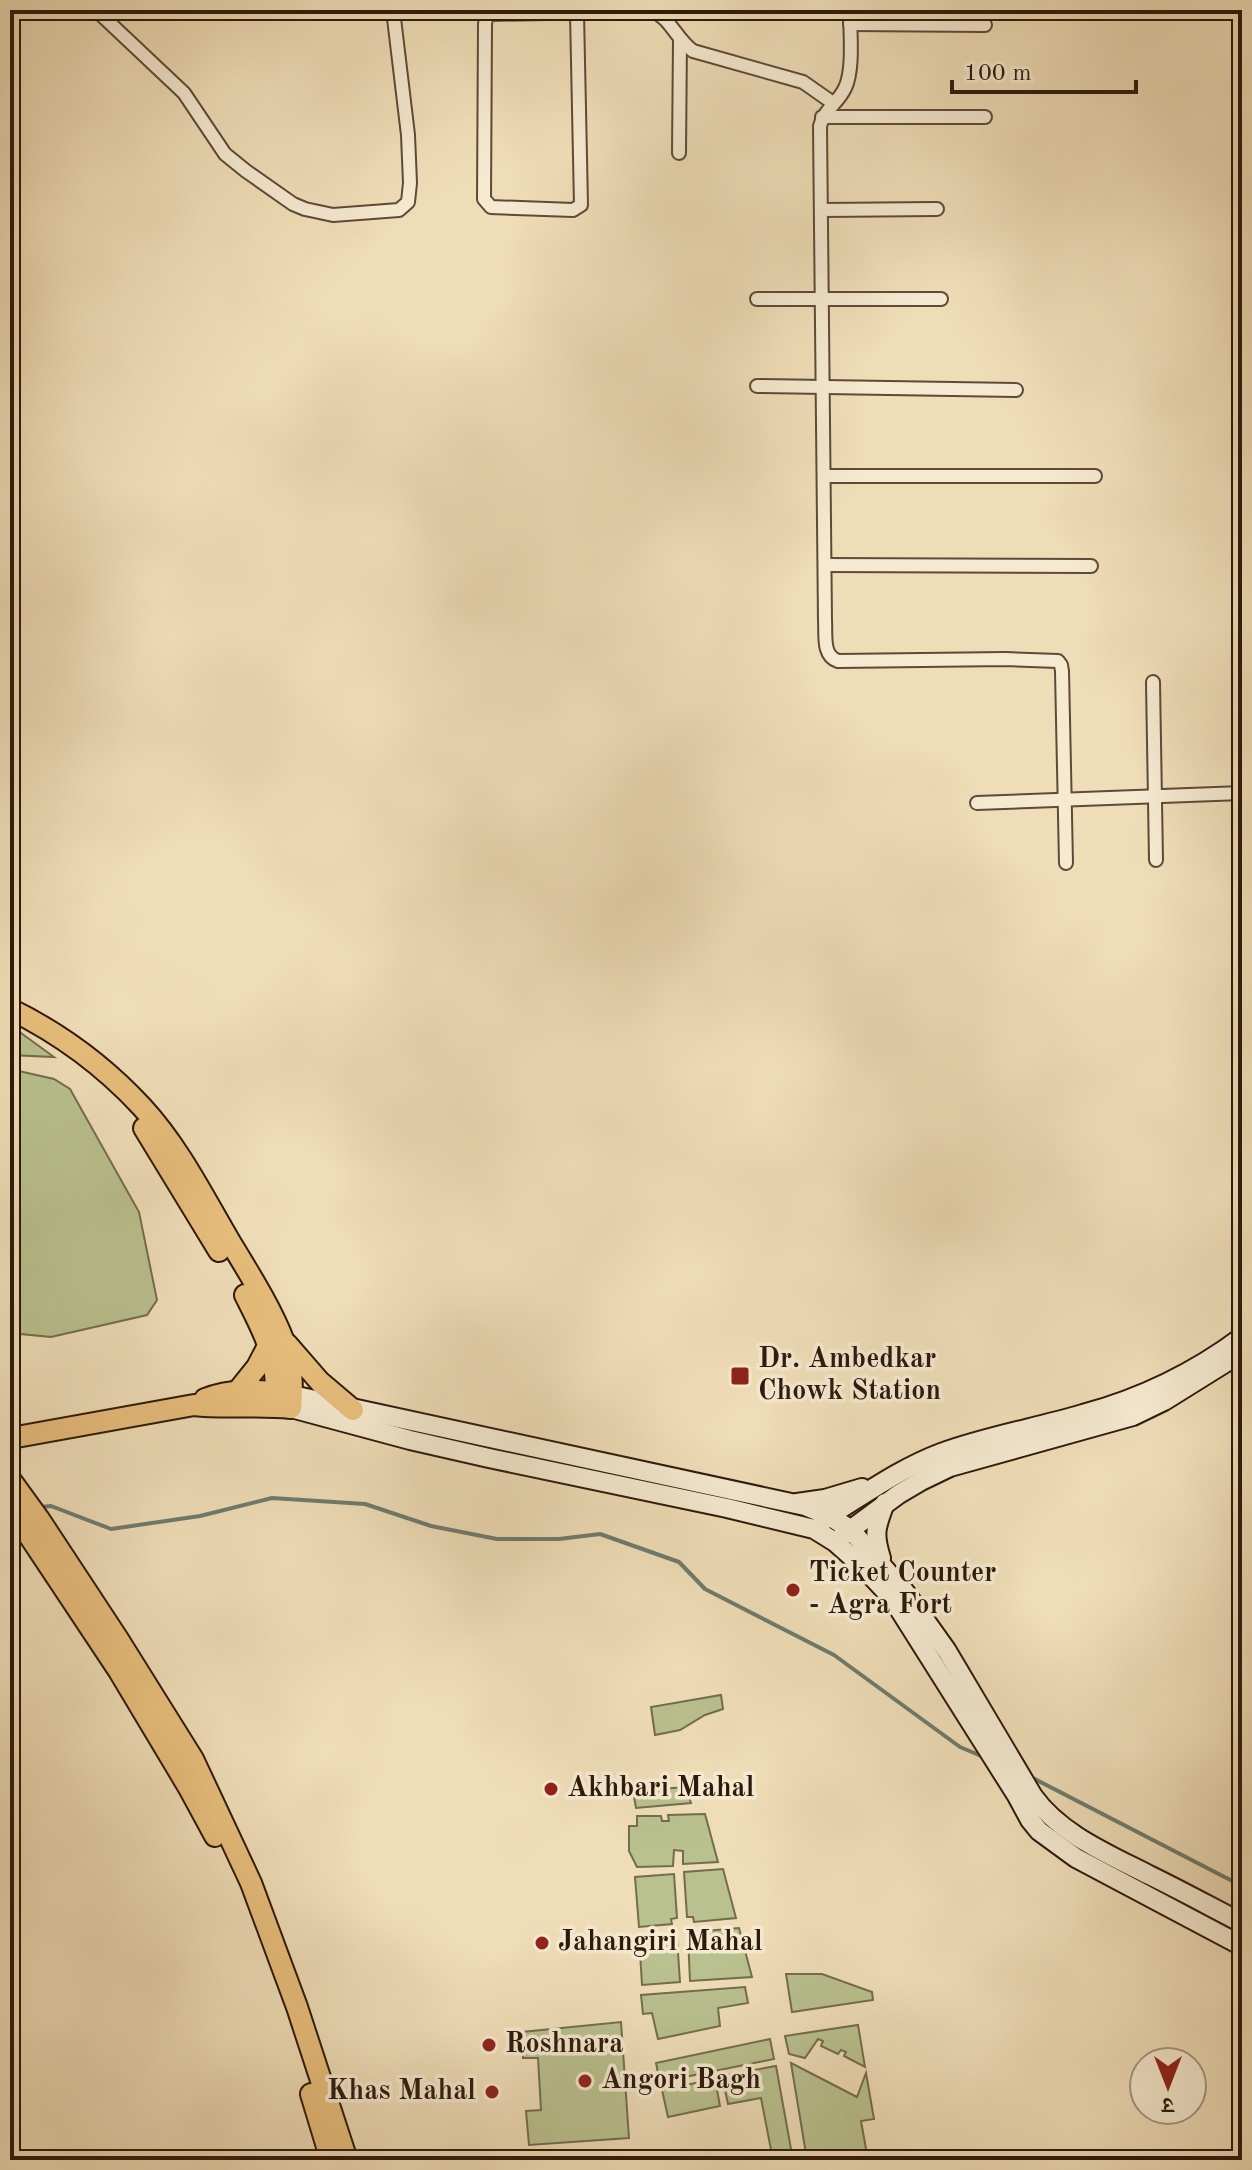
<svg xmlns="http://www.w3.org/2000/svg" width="1252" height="2170" viewBox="0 0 1252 2170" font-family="'Old Standard TT','Noto Serif Devanagari',serif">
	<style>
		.green { fill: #b9c18e; stroke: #736d4e; stroke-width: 2 }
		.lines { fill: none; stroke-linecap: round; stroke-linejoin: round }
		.stream { stroke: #6e7b6e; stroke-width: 4 }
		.street-casing { stroke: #5e4a38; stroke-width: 16 }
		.secondary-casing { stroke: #2d190d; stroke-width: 22 }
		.primary-casing { stroke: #2d190d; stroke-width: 24 }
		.street { stroke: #f5e9d0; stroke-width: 12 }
		.secondary { stroke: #f5e9d0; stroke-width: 18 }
		.primary { stroke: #e8be7c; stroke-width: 20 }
		.poi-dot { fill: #8f2418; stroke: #f5e9d0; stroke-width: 3 }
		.labels { text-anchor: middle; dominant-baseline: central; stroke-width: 7; stroke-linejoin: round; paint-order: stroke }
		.poi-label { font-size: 28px; font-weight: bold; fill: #2d190d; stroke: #f5e9d0; text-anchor: start }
	</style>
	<rect width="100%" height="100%" fill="#efddb7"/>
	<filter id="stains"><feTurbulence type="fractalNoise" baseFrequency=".0025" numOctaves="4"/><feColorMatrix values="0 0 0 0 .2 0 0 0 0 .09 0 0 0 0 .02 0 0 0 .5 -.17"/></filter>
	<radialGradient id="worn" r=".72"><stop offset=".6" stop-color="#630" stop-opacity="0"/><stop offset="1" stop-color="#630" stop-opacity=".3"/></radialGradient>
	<!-- green -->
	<g class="green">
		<path d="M 10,1025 L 54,1057 L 10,1055 Z"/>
		<path d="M 10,1069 L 54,1079 L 70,1089 L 139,1212 L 157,1300 L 147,1315 L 51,1337 L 10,1333 Z"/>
		<path d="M 721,1695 L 723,1709 L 705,1715 L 680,1730 L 655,1735 L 651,1707 Z"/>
		<path d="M 686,1787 L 691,1803 L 636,1808 L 633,1791 Z"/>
		<path d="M 705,1814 L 718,1862 L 683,1864 L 683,1851 L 674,1850 L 673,1866 L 637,1867 L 629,1851 L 629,1826 L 637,1826 L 637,1816 L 661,1816 L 662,1821 L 669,1821 L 668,1815 Z"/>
		<path d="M 723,1869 L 736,1918 L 694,1922 L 693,1917 L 687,1917 L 684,1872 Z"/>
		<path d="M 674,1874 L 677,1918 L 671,1919 L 672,1924 L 639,1927 L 635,1877 Z"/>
		<path d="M 739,1928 L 752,1977 L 690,1981 L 688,1937 L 694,1937 L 694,1932 Z"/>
		<path d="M 672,1934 L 673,1938 L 677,1938 L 680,1982 L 642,1985 L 639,1936 Z"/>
		<path d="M 786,1974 L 822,1974 L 872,1992 L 873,2000 L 792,2012 Z"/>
		<path d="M 745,1987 L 748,2003 L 718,2008 L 720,2026 L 658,2039 L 652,2013 L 643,2014 L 641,1995 Z"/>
		<path d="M 621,2022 L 629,2138 L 529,2145 L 526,2111 L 541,2110 L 538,2058 L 523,2058 L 522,2032 Z"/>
		<path d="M 858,2025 L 865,2067 L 844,2056 L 846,2052 L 841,2050 L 838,2054 L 821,2046 L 823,2041 L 818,2039 L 805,2058 L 789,2054 L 785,2036 Z"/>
		<path d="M 770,2039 L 774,2059 L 660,2082 L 656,2063 Z"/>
		<path d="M 791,2063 L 857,2097 L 866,2073 L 874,2119 L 861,2121 L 868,2160 L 837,2160 C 831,2150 818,2147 814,2160 L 807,2160 Z"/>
		<path d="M 776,2066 L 793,2160 L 773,2160 L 761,2098 L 728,2104 L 722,2076 Z"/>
		<path d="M 715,2079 L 720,2106 L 668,2117 L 662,2090 Z"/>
	</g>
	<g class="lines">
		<!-- stream -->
		<g class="stream">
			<path d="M 40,1507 L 51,1506 L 111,1529 L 200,1516 L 272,1498 L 365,1504 L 431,1526 L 497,1539 L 559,1539 L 600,1534 L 679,1562 L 705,1589 L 834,1655 L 960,1747 L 986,1758"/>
			<path d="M 1027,1775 L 1242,1886"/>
		</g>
		<defs>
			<g id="street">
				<path d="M 96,10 L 184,93 L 225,154 L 246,171 L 293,204 L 305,209 L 333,215 L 399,210 L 408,202 L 410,183 L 408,135 L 393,10"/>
				<path d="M 850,10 C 850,31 854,70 845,88 C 838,103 824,110 820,126 L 825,620 C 826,635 822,656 838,661 L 1006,659 L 1058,661 L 1061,665 L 1062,671 L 1066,863"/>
				<path d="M 577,13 L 581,205 L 573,210 L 491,207 L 484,199 L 485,24 L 486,18 L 489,14 L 653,11 C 670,18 677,40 693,51 L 803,82 L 833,103"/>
				<path d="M 850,24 L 985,25"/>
				<path d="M 822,117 L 985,117"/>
				<path d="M 679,153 L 680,40"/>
				<path d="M 822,210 L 937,209"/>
				<path d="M 757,299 L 941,299"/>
				<path d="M 757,386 L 1016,390"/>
				<path d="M 824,476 L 1095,476"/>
				<path d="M 825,565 L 1091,566"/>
				<path d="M 1153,682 L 1156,860"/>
				<path d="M 977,803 L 1242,793"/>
			</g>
			<g id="secondary">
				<path d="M 292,1395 L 805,1506 L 829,1516 L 850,1529 L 905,1592 L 947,1651 L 1033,1796 C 1060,1834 1108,1854 1149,1875 C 1180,1890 1211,1907 1242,1923"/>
				<path d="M 291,1408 L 410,1440 L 489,1458 L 727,1508 L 814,1529 L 835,1542 L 862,1566 L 892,1598 L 1017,1796 L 1030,1820 L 1039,1831 L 1076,1858 L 1242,1946"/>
				<path d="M 797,1503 L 825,1499 L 862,1488"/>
				<path d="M 822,1522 L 829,1516 C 865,1494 901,1468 941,1453 C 987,1436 1036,1428 1083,1414 C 1139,1399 1195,1372 1242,1337"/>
				<path d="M 842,1536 L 899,1494 L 921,1481 L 950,1467 L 1133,1416 L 1164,1401 L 1233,1358"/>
				<path d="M 881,1558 C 873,1533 876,1527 885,1503"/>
			</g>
			<g id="primary">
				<path d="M 10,1009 C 59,1033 105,1067 142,1107 C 178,1146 202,1194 229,1240 C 247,1270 272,1309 284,1342 C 292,1362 293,1386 291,1408 C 259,1404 227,1409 194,1405 L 11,1438"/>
				<path d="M 144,1128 L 219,1251"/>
				<path d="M 245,1295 C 265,1335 280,1360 275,1406"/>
				<path d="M 287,1344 L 320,1382 L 353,1410"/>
				<path d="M 237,1392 L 257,1367 L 269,1344"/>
				<path d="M 205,1399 C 229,1389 262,1389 288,1394"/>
				<path d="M 10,1479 L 39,1519 L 118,1639 L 193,1759 L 251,1883 L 297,2007 L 347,2160"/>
				<path d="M 10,1507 L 119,1671 L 189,1788 L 215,1836"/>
				<path d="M 311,2094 L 331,2160"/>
			</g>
		</defs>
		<!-- street casing -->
		<use href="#street" class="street-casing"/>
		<!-- secondary casing -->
		<use href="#secondary" class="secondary-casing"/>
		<!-- primary casing -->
		<use href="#primary" class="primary-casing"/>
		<!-- street -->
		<use href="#street" class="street"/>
		<!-- secondary -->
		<use href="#secondary" class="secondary"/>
		<!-- primary -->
		<use href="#primary" class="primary"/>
	</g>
	<!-- markers -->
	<g class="poi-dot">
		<rect x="730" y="1366" width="20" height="20" rx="4"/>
		<circle cx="793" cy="1590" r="8"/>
		<circle cx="551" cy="1789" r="8"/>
		<circle cx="542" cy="1943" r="8"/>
		<circle cx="489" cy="2045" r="8"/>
		<circle cx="585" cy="2081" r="8"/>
		<circle cx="492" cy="2092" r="8"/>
	</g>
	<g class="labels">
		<!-- poi labels -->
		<g class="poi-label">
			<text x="758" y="1360">Dr. Ambedkar<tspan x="758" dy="32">Chowk Station</tspan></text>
			<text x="809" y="1574">Ticket Counter<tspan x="809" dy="32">- Agra Fort</tspan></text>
			<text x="567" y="1789">Akhbari Mahal</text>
			<text x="558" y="1943">Jahangiri Mahal</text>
			<text x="505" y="2045">Roshnara</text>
			<text x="601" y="2081">Angori Bagh</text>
			<text x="476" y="2092" text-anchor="end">Khas Mahal</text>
		</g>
	</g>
	<!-- margin -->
	<rect width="1252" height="2170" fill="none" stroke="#efddb7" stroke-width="40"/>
	<rect x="12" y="12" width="1228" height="2146" fill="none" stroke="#2d190d" stroke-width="4"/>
	<rect x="20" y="20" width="1212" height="2130" fill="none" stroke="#2d190d" stroke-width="2"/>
	<!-- north arrow -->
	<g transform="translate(1168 2086) rotate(180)"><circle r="38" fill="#f5e9d0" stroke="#a59682" stroke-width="2"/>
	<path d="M0-6L14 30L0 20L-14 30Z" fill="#8f2418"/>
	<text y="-12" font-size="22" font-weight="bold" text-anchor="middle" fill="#2d190d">उ</text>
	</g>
	<!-- scale -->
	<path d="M952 80v12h184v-12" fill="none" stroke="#2d190d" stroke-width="4"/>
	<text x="964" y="80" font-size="24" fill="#2d190d" stroke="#f5e9d0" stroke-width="6" paint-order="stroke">100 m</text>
	<rect width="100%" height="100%" filter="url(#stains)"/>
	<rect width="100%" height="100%" fill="url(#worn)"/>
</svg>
